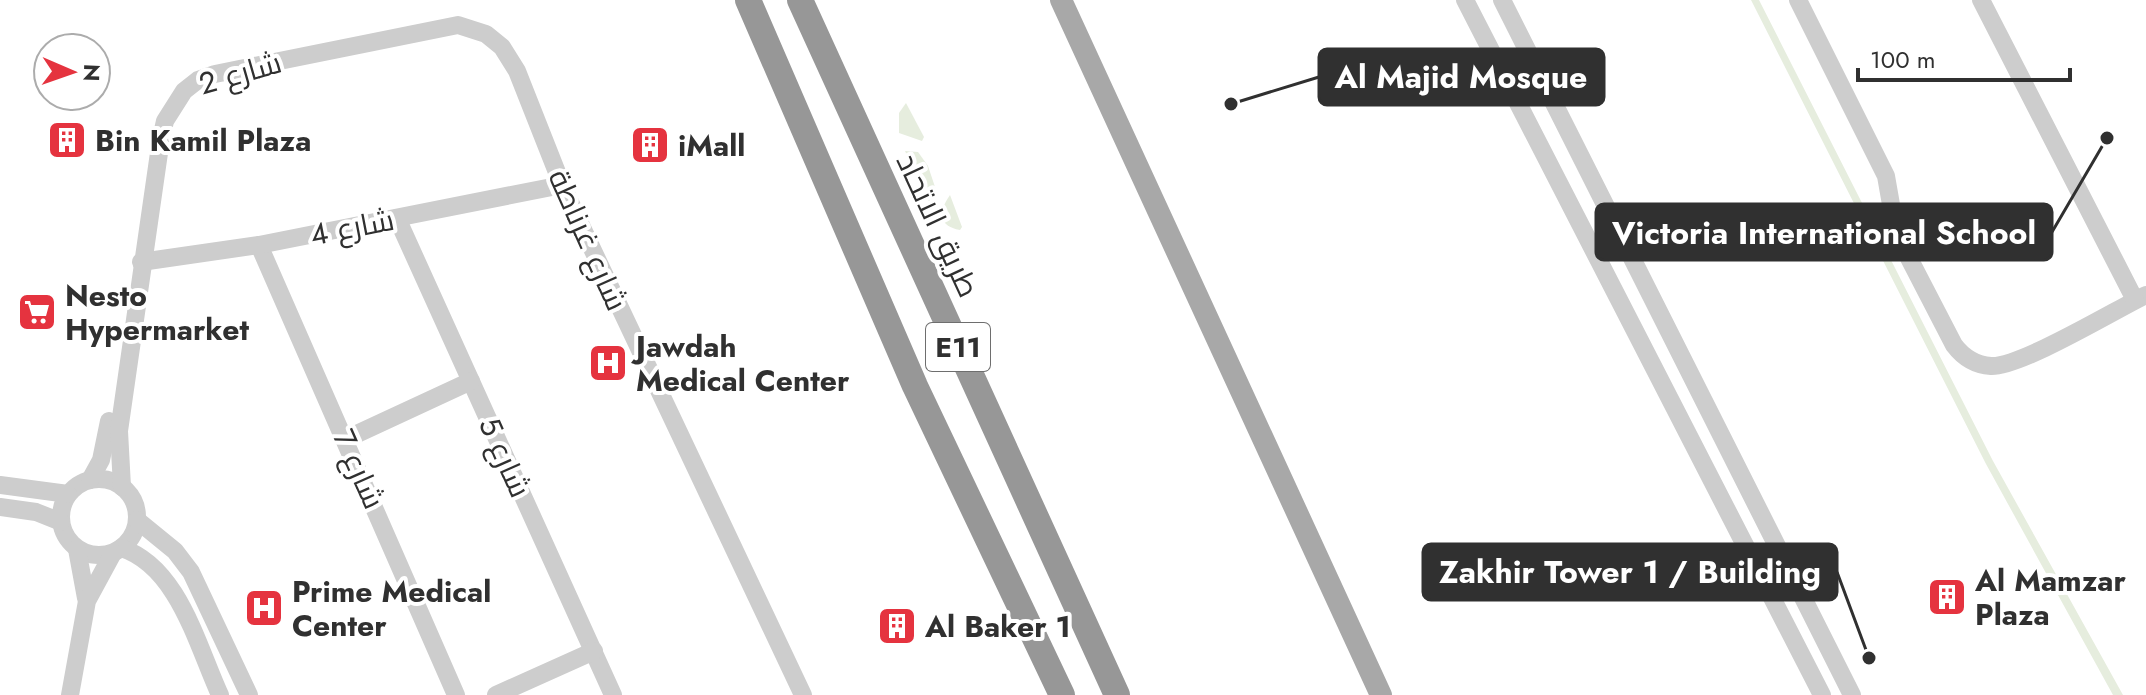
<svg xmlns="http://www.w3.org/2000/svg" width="2146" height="695" viewBox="0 0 2146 695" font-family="Jost,Cairo,sans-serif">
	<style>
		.green { fill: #e6edde }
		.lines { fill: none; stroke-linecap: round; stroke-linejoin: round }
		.minor { stroke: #cdcdcd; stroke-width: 18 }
		.major { stroke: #a8a8a8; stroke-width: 22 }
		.highway { stroke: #979797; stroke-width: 26 }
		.labels { text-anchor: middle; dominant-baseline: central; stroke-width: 8; stroke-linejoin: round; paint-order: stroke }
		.shield { fill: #fff; stroke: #6e6e6e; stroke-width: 2 }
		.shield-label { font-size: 28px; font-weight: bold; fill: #303030 }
		.street-label { font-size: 30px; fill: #303030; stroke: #fff }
		.poi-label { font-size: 30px; font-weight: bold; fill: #303030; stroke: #fff; text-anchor: start }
		.leader { fill: none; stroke: #303030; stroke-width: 3 }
		.callout-dot { fill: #303030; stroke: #fff; stroke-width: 3 }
		.callout { fill: #303030; stroke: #303030; stroke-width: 3 }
		.callout-label { font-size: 32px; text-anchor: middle; font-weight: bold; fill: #fff }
	</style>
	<rect width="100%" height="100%" fill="#fff"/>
	<!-- green -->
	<g class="green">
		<path d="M 1751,0 L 1759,0 L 1993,461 L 2123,695 L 2113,695 L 1986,464 Z"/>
		<path d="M 906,103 L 924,137 L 922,141 L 899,133 L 899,113 Z"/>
		<path d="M 905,151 L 918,152 L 928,166 L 936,190 L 929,202 Z"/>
		<path d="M 950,195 L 962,227 L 960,230 C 938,226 938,212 950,195 Z"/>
	</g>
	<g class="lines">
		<!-- minor -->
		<g class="minor">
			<path d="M 1465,0 L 1822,695"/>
			<path d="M 1502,0 L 1852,695"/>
			<path d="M 1798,0 L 1886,176 L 1896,233 L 1954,345 C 1963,357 1976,365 1991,366 C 2021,367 2115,310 2146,295"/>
			<path d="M 1981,0 L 2135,300"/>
			<path d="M 397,218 L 613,695"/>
			<path d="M 259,245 L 456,695"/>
			<path d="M 141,262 L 259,245 L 562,185"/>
			<path d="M 346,439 L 471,381"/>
			<circle cx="99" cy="517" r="38"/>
			<path d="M 90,480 L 101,460 L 109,421"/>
			<path d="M 0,485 L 68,494"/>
			<path d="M 122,487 L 119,431 L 161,139 L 165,121 L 184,91 L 198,80 L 215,74 L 458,25 L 486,34 L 502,47 L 517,71 L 562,185 L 803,695"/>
			<path d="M 0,507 L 36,512 L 61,522"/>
			<path d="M 137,520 L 175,551 L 191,572 L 249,695"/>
			<path d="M 121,548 C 178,566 197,645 220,695"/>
			<path d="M 77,549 L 86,598"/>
			<path d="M 70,695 L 87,601 L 113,553"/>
			<path d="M 496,695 L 594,651"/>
		</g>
		<!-- major -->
		<path class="major" d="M 1061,0 L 1381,695"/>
		<!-- highway -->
		<g class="highway">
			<path d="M 748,0 L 915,386 L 1062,695"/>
			<path d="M 800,0 L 1117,695"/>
		</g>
	</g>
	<!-- icons -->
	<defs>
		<symbol id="building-square" viewBox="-11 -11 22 22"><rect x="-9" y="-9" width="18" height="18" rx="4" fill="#e5333f" stroke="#fff"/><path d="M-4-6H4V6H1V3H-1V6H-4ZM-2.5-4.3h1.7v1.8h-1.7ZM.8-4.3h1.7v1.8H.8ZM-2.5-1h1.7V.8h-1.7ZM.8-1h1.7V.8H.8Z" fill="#fff"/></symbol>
		<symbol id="supermarket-square" viewBox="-11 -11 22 22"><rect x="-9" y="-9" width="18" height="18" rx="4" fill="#e5333f" stroke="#fff"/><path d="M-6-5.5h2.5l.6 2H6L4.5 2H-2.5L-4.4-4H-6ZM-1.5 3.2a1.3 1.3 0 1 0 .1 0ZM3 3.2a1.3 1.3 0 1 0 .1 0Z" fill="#fff"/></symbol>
		<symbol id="hospital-square" viewBox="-11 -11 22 22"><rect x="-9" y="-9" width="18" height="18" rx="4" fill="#e5333f" stroke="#fff"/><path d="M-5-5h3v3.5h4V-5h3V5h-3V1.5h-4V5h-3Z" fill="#fff"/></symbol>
	</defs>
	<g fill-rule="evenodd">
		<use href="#building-square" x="45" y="118" width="44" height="44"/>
		<use href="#building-square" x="628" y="123" width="44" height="44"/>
		<use href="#supermarket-square" x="15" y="290" width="44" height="44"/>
		<use href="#hospital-square" x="586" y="341" width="44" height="44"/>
		<use href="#building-square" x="1925" y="575" width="44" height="44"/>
		<use href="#hospital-square" x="242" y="586" width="44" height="44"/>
		<use href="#building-square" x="875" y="604" width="44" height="44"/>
	</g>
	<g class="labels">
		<!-- shield labels -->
		<rect class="shield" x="926" y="323" width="64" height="48" rx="6"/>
		<g class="shield-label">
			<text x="958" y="347">E11</text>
		</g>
		<!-- street labels -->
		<g class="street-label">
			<text transform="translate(240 73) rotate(-16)">شارع 2</text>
			<text transform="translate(938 225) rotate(65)">طريق الاتحاد</text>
			<text transform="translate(352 227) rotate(-11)">شارع 4</text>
			<text transform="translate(588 240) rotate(66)">شارع غرناطة</text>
			<text transform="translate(505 457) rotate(66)">شارع 5</text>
			<text transform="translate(359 469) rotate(66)">شارع 7</text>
		</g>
		<!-- poi labels -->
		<g class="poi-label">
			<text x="95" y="140">Bin Kamil Plaza</text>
			<text x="678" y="145">iMall</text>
			<text x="65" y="295">Nesto<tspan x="65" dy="34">Hypermarket</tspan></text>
			<text x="636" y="346">Jawdah<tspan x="636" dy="34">Medical Center</tspan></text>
			<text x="1975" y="580">Al Mamzar<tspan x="1975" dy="34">Plaza</tspan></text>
			<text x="292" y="591">Prime Medical<tspan x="292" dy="34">Center</tspan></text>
			<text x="925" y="626">Al Baker 1</text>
		</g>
	</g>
	<!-- callouts -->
	<path class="leader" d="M1231 104L1319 77M2107 138L2052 232M1869 658L1837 572"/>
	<g class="callout-dot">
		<circle cx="1231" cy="104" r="8"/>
		<circle cx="2107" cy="138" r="8"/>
		<circle cx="1869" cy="658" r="8"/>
	</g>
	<g class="callout">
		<rect x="1319" y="49" width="285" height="56" rx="8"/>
		<rect x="1596" y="204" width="456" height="56" rx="8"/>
		<rect x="1423" y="544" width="414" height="56" rx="8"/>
	</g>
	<g class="callout-label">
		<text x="1461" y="88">Al Majid Mosque</text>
		<text x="1824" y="244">Victoria International School</text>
		<text x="1630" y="583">Zakhir Tower 1 / Building</text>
	</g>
	<!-- north arrow -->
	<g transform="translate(72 72) rotate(92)"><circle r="38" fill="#ffffff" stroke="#acacac" stroke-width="2"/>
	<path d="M0-6L14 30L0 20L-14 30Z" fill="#e5333f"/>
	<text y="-12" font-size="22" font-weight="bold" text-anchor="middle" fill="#303030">N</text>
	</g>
	<!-- scale -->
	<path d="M1858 68v12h212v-12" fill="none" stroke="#303030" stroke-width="4"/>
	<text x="1870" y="68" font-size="24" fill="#303030" stroke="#ffffff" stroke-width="6" paint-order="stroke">100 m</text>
</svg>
